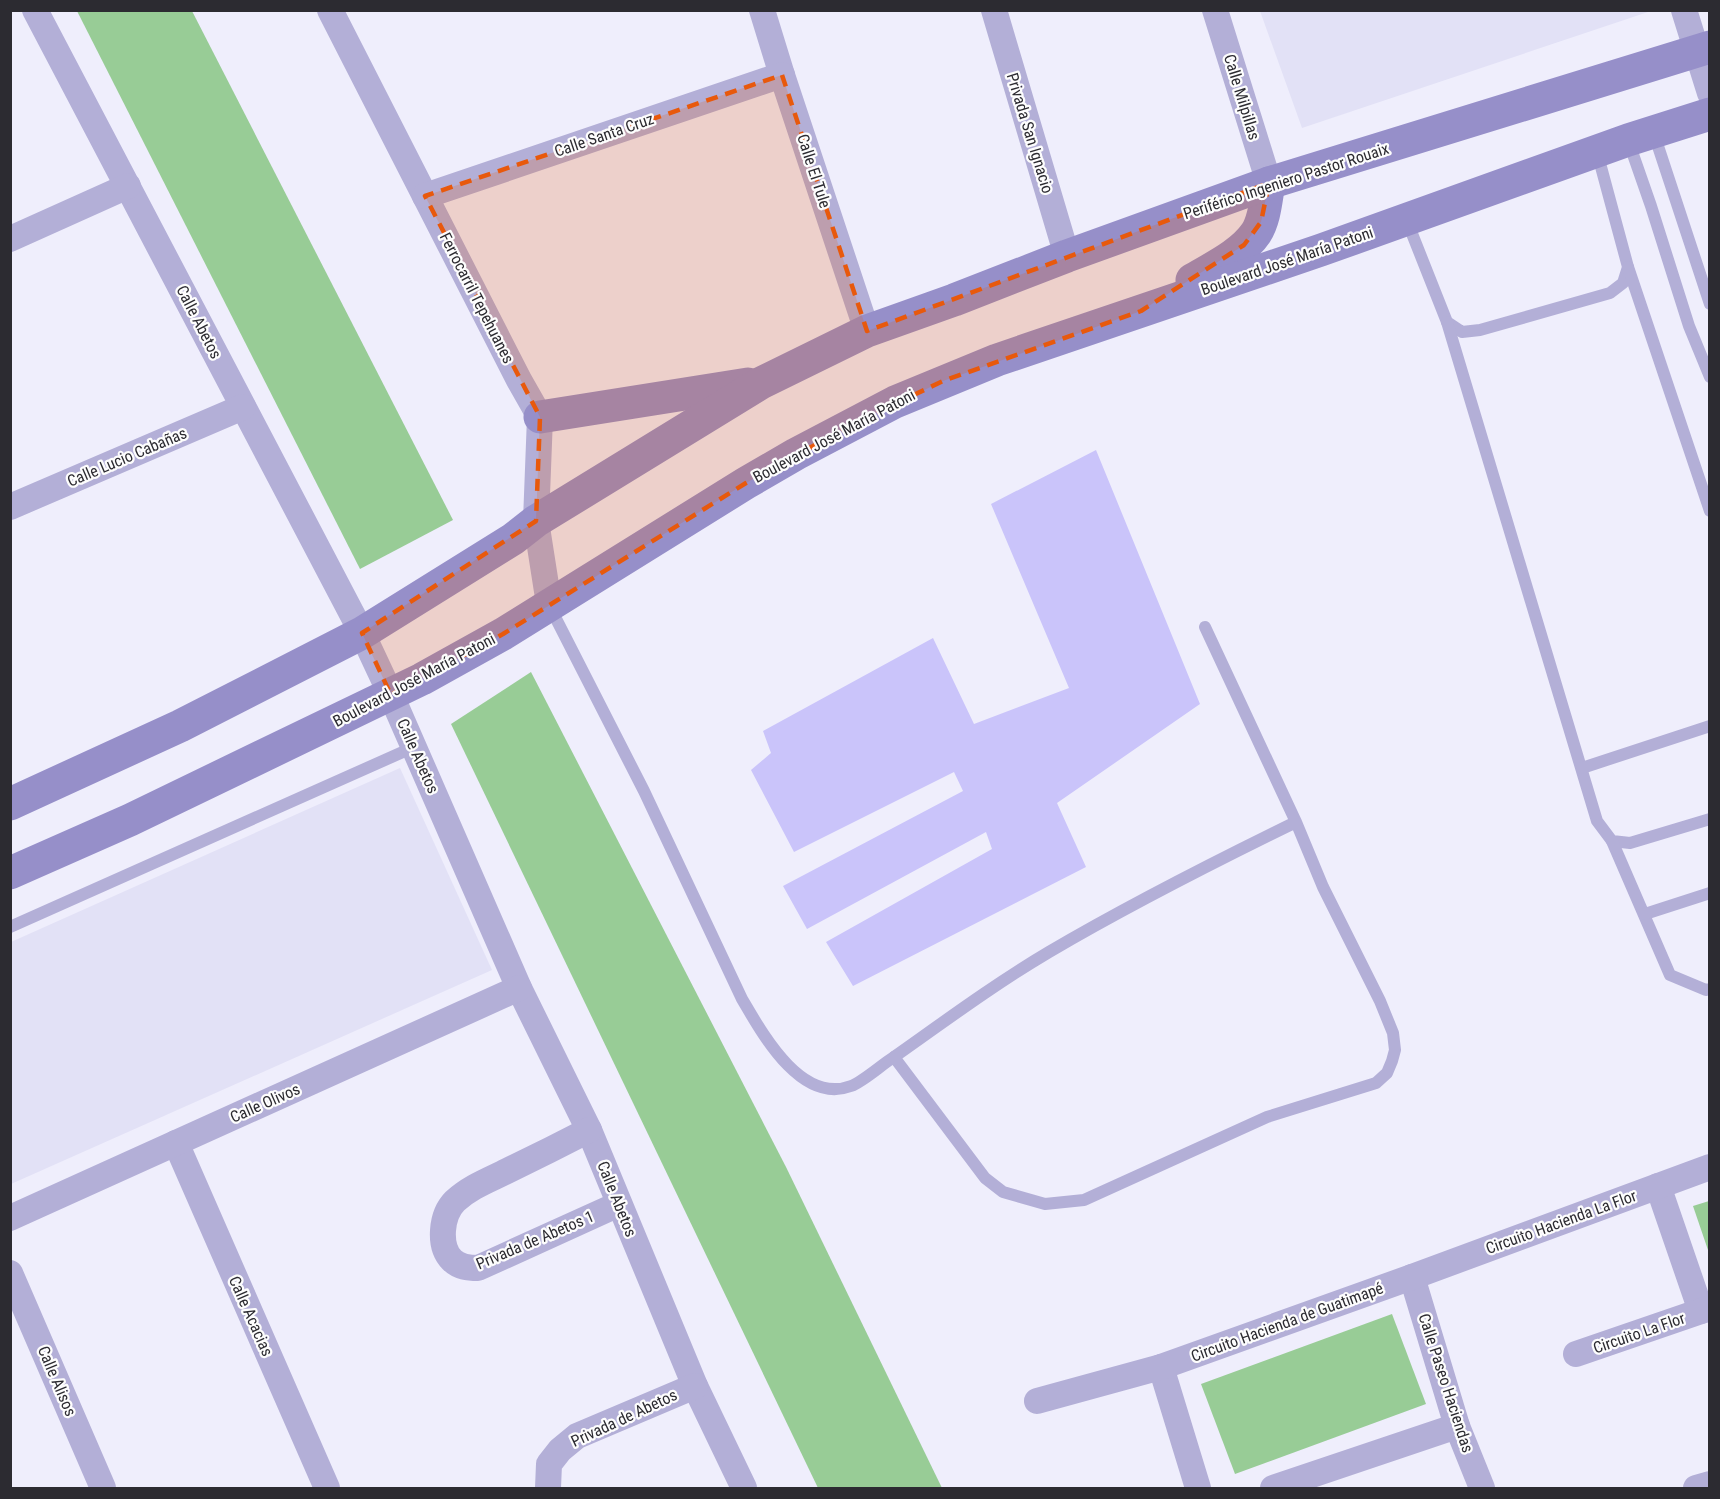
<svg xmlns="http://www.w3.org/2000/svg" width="1720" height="1499" viewBox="0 0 1720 1499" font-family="'Roboto Condensed',sans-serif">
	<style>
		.built { fill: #e2e1f6 }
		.green { fill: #98cc96 }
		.building { fill: #cac4fa }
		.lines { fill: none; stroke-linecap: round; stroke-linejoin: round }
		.lane { stroke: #b3afd7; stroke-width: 12 }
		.street { stroke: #b3afd7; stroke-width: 26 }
		.secondary { stroke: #968fc9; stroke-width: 33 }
		.marked { fill: #e8590c; fill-opacity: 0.2; stroke: #e8590c; stroke-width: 4.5; stroke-dasharray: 12 8; stroke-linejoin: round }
		.labels { text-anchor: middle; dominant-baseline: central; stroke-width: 4.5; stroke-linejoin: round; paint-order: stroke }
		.street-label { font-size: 16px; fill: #2c2b31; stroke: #fdfdfd }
	</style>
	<rect width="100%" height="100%" fill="#efeefc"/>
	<!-- built -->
	<g class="built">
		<path d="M 1260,11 L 1260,10 L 1651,11 L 1302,128 Z"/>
		<path d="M 400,768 L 492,970 L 11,1184 L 11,942 Z"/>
	</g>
	<!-- green -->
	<g class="green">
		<path d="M 77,11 L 192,11 L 453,520 L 360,569 Z"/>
		<path d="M 531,672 L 786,1167 L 942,1488 L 818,1488 L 451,724 Z"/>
		<path d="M 1709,1201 L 1710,1201 L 1709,1253 L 1693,1206 Z"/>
		<path d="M 1392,1314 L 1426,1404 L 1235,1474 L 1201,1384 Z"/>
	</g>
	<!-- building -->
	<path class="building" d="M 1096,450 L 1200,704 L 1057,803 L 1086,867 L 853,986 L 826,942 L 992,849 L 986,832 L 807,929 L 783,886 L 963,791 L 954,772 L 794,852 L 751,770 L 771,753 L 763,731 L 933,638 L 974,724 L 1069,688 L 991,504 Z"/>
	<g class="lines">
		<!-- lane -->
		<g class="lane">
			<path d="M 1654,134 L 1710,304"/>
			<path d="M 1628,140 L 1651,206 L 1689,326 L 1710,377"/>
			<path d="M 1407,221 L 1447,322 L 1462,332 L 1480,330 L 1610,293 L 1623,283 L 1628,267 L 1597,152"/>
			<path d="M 1628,267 L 1710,511"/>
			<path d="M 1447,322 L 1597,821 L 1612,841 L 1630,843 L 1710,819"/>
			<path d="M 549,605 L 644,791 L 742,999 C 762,1033 801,1105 851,1086 C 864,1081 881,1065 894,1057"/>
			<path d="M 1205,627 L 1296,822 L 1323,887 L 1380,1001 L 1393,1033 L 1395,1050 L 1392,1061 L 1387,1073 L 1376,1083 L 1267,1117 L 1084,1200 L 1045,1204 L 1003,1192 L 985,1178 L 894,1057 C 945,1021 995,984 1049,952 C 1129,905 1212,863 1296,822"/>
			<path d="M 1582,768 L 1710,726"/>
			<path d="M 1612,841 L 1670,975 L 1706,990 L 1710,989"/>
			<path d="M 1645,914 L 1710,893"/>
			<path d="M 10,927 L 414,747"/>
		</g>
		<!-- street -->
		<g class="street">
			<path d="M 35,10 L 362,633 L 391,695 L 519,988 L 589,1130 L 695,1386 L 744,1488"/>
			<path d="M 330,10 L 519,380 L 540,417 L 536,521 L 549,604"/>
			<path d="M 762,10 L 782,75 L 867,331"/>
			<path d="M 994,10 L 1067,256"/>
			<path d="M 1215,10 L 1269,183"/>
			<path d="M 1684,10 L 1710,93"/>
			<path d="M 425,196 L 782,75"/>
			<path d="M 10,239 L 128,186"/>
			<path d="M 10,507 L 243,407"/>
			<path d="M 589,1130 C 562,1144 534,1158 507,1171 C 489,1180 470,1187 455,1201 C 441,1215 438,1246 452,1260 C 459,1267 468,1268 478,1268 L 619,1204"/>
			<path d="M 176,1143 L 327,1488"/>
			<path d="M 1658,1186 L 1701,1311"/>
			<path d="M 10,1218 L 519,988"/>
			<path d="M 10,1273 L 103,1488"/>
			<path d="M 1412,1277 L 1457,1426 L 1482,1488"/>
			<path d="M 1576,1354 L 1710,1308"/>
			<path d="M 1161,1367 L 1198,1488"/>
			<path d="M 1037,1401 L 1161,1367 L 1412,1277 L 1710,1167"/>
			<path d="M 548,1488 L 549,1464 L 560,1450 L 577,1436 L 695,1386"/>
			<path d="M 1273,1488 L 1457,1426"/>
			<path d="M 1696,1488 L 1710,1484"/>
		</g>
		<!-- secondary -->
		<g class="secondary">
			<path d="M 1192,280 C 1212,268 1242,254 1256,233 C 1265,219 1266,199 1269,183"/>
			<path d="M 540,417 L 748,384"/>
			<path d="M 10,804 L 180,726 L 362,633 L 513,539 L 536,521 L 761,383 L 867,331 L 954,300 L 1067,256 L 1269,183 L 1710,47"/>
			<path d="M 10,873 L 130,820 L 422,679 L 503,634 L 746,483 L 796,454 L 895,402 L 997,360 L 1321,250 L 1628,140 L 1710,114"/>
		</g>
	</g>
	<!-- marked area -->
	<path class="marked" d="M 782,75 L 867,331 L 1269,183 L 1261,222 L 1244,245 L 1141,311 L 943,381 L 855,423 L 746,483 L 503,634 L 391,695 L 362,633 L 536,521 L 540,417 L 425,196 Z"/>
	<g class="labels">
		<!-- street labels -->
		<g class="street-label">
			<text transform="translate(1242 97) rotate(73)">Calle Milpillas</text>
			<text transform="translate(1030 133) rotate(73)">Privada San Ignacio</text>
			<text transform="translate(604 135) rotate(-19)">Calle Santa Cruz</text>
			<text transform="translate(814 171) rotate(72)">Calle El Tule</text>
			<text transform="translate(1286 181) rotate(-18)">Periférico Ingeniero Pastor Rouaix</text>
			<text transform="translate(1287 261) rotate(-19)">Boulevard José María Patoni</text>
			<text transform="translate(477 298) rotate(63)">Ferrocarril Tepehuanes</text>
			<text transform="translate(199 322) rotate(63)">Calle Abetos</text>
			<text transform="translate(834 436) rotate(-28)">Boulevard José María Patoni</text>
			<text transform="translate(127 457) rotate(-23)">Calle Lucio Cabañas</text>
			<text transform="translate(414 680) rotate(-28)">Boulevard José María Patoni</text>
			<text transform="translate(418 756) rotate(66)">Calle Abetos</text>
			<text transform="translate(265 1103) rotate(-24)">Calle Olivos</text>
			<text transform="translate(617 1199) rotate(68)">Calle Abetos</text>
			<text transform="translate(1561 1222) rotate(-20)">Circuito Hacienda La Flor</text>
			<text transform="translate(535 1240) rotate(-23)">Privada de Abetos 1</text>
			<text transform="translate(251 1316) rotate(66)">Calle Acacias</text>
			<text transform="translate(1287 1322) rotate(-20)">Circuito Hacienda de Guatimapé</text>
			<text transform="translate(1639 1333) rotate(-19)">Circuito La Flor</text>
			<text transform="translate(57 1381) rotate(67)">Calle Alisos</text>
			<text transform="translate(1446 1383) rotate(72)">Calle Paseo Haciendas</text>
			<text transform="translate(624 1418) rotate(-25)">Privada de Abetos</text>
		</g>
	</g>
	<!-- border -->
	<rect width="1720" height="1499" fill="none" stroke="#2c2b31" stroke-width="24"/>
</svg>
